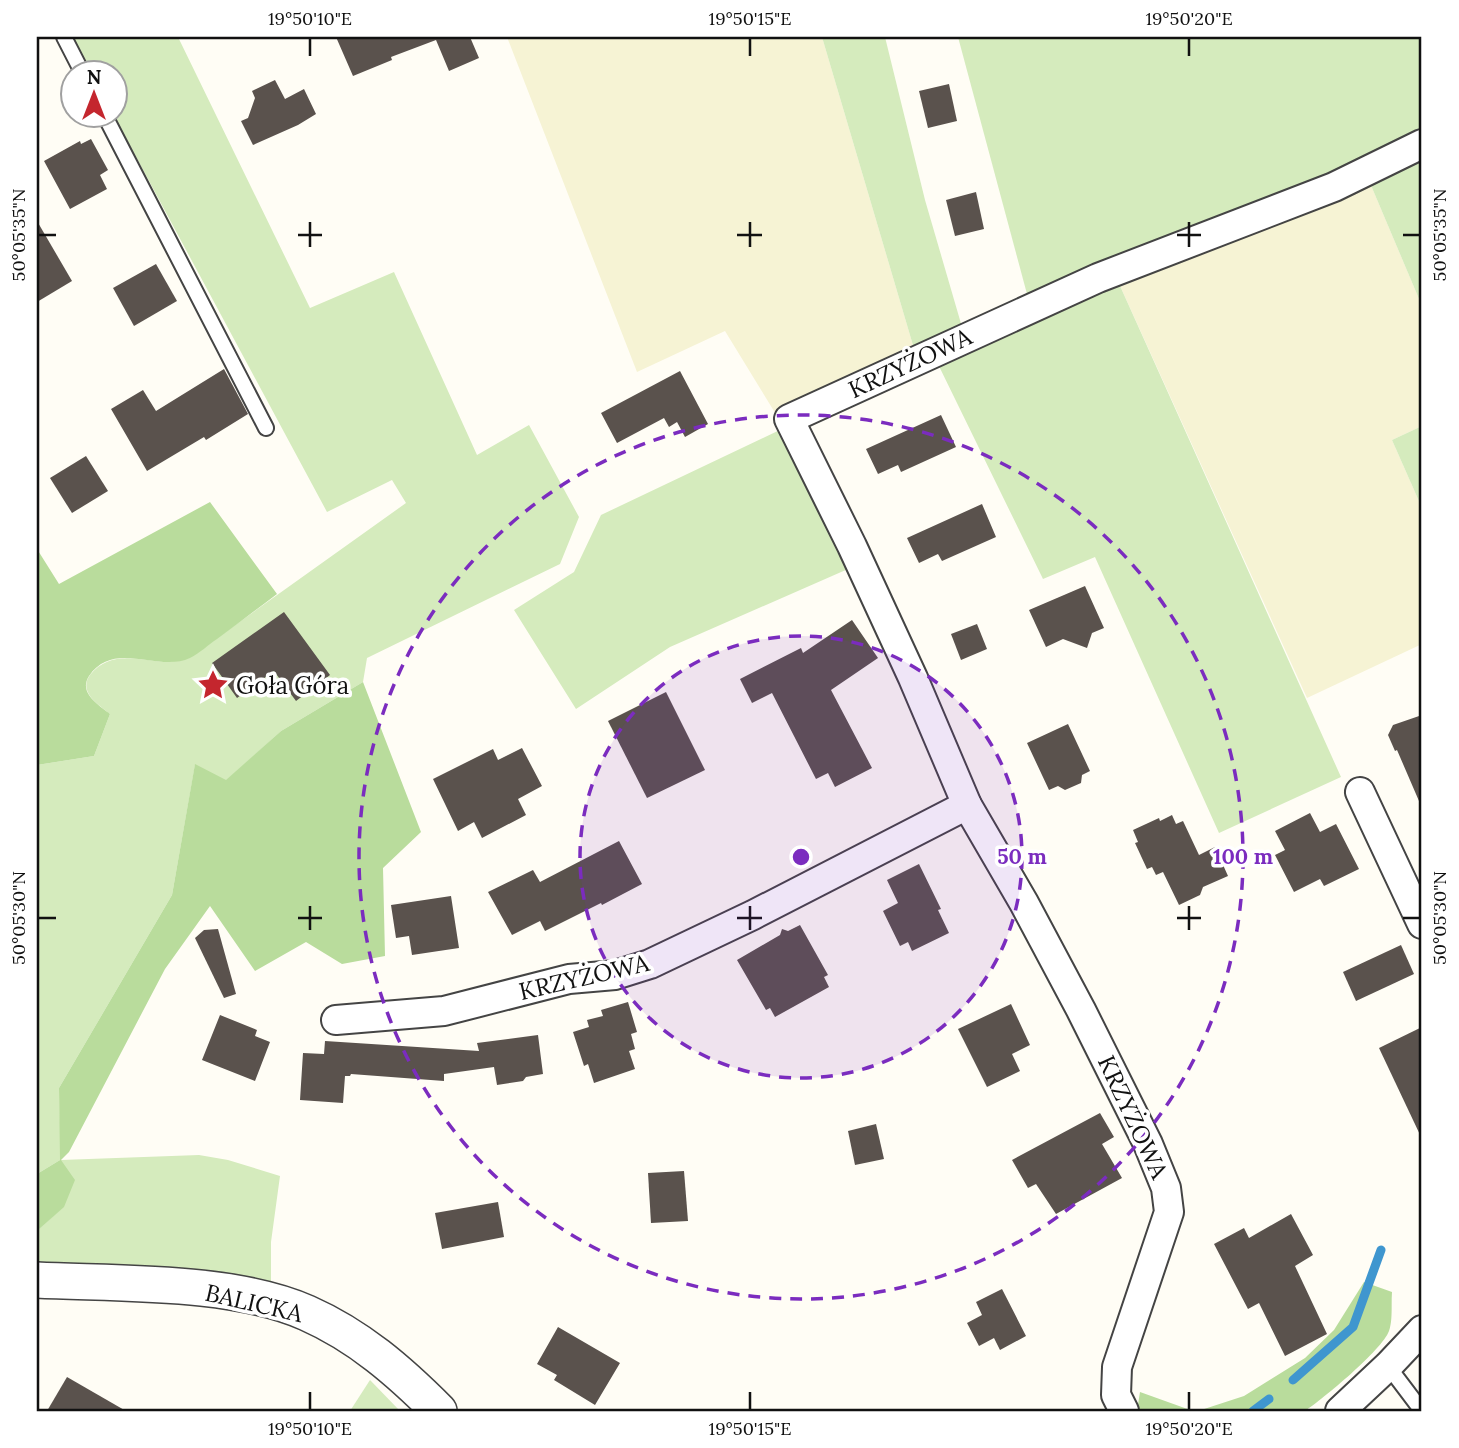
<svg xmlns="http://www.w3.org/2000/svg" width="1459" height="1448" viewBox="0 0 1459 1448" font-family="Lora,serif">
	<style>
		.farmland { fill: #f6f3d4 }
		.green { fill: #d5ebbd }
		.forest { fill: #b9dc9c }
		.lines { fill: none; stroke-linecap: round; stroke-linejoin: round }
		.stream { stroke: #3f96cf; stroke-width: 9 }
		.building { fill: #5a524d }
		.service-casing { stroke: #444; stroke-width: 18 }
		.minor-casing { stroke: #444; stroke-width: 32 }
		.tertiary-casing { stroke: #444; stroke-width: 38 }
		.service { stroke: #fff; stroke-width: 14 }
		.minor { stroke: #fff; stroke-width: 28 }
		.tertiary { stroke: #fff; stroke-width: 35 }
		.ticks { fill: none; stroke: #111; stroke-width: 2.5 }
		.ring { fill: none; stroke: #7b2cbf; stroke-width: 3.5; stroke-dasharray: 12 9 }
		.labels { text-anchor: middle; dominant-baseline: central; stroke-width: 7; stroke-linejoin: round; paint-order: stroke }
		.street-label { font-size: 24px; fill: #111; stroke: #fff }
		.poi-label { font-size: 24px; fill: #111; stroke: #fff; text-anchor: start }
		.centre { fill: #7b2cbf; stroke: #fff; stroke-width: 3.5 }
		.ring-label { font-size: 21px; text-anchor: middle; font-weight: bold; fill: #7b2cbf; stroke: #fff; stroke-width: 7; stroke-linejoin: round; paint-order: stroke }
		.neatline { fill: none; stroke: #111; stroke-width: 2.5 }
		.ticks-label { font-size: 18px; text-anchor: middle; fill: #111 }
	</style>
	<rect width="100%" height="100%" fill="#fffdf5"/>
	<!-- farmland -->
	<g class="farmland">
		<path d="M 507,37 L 822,37 L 915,352 L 777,416 L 725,331 L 637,372 Z"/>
		<path d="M 1370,183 L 1422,306 L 1422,426 L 1392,440 L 1422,508 L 1422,644 L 1307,698 L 1116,277 Z"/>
	</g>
	<!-- green -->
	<g class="green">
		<path d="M 72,37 L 178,37 L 310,308 L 394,272 L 477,455 L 529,425 L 579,517 L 560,564 L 367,658 L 363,682 L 281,731 L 226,781 L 195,765 L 172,895 L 59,1088 L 61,1160 L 199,1155 L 228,1160 L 280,1176 L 271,1242 L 271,1282 L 37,1264 L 37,1231 L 64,1206 L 60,1160 L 37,1174 L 37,765 L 94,756 L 110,714 C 98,704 78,692 90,675 C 109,651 136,659 162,662 C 171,662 181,660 189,658 L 406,503 L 392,480 L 327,512 L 114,116 L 116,74 L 92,73 Z"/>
		<path d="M 822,37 L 885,37 L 925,200 L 962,327 L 915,352 Z"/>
		<path d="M 958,37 L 1422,37 L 1422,138 L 1027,294 Z"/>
		<path d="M 1422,159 L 1422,306 L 1370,183 Z"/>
		<path d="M 1116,277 L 1341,777 L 1219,833 L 1095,557 L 1043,579 L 935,358 Z"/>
		<path d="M 1422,426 L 1422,508 L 1392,440 Z"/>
		<path d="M 784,428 L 848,569 L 670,647 L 576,709 L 514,610 L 574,572 L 601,515 Z"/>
		<path d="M 370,1380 L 400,1411 L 350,1411 Z"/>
	</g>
	<!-- forest -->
	<g class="forest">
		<path d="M 210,502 L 277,594 C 257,609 237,624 217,639 C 208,645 200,653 190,658 C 158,673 114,639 89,676 C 78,693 99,705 110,714 L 94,756 L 37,765 L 37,549 L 59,584 Z"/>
		<path d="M 363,682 L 421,832 L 383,868 L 385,956 L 342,964 L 306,942 L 255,971 L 210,906 L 165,969 L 69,1152 L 61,1160 L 75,1180 L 64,1207 L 37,1231 L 37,1174 L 60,1160 L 59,1088 L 172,895 L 195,764 L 226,780 L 281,731 Z"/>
		<path d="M 1364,1282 L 1392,1292 C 1391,1304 1393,1320 1389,1331 C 1382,1350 1323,1399 1305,1411 L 1198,1411 L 1244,1396 L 1305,1358 L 1334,1330 Z"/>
		<path d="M 1140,1392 L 1193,1411 L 1137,1411 Z"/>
	</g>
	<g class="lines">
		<!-- stream -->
		<g class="stream">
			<path d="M 1293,1380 L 1353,1327 L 1381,1250"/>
			<path d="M 1253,1411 L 1269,1399"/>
		</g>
	</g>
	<!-- building -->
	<g class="building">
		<path d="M 336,37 L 470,37 L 479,58 L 449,71 L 436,40 L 391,57 L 392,60 L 353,76 Z"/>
		<path d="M 275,80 L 285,99 L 304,89 L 316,114 L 298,125 L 253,145 L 241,121 L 248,118 L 255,98 L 252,91 Z"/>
		<path d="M 949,84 L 957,121 L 928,128 L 919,91 Z"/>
		<path d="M 91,139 L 108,170 L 100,175 L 107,189 L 70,209 L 44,161 L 80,141 L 81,144 Z"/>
		<path d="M 976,192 L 984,229 L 955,236 L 946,200 Z"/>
		<path d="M 37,221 L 72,281 L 37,302 Z"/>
		<path d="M 156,264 L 177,301 L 134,326 L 113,288 Z"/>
		<path d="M 224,369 L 248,414 L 206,440 L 204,437 L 147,471 L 111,409 L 143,390 L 156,411 Z"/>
		<path d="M 680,371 L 708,424 L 685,437 L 677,422 L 669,427 L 664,418 L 617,443 L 601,413 Z"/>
		<path d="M 941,415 L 956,447 L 901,472 L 898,465 L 878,474 L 866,449 Z"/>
		<path d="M 86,456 L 108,491 L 72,513 L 50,478 Z"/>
		<path d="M 982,504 L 996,537 L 942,561 L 938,554 L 919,563 L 907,538 Z"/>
		<path d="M 1085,586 L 1104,628 L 1092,633 L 1087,648 L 1063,639 L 1046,647 L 1029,610 Z"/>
		<path d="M 284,612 L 330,675 L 296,701 L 274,671 L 237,698 L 212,663 Z"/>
		<path d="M 852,620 L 878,658 L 831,690 L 872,768 L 835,787 L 828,773 L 816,779 L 772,693 L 752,703 L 740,679 L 801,648 L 803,653 Z"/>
		<path d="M 977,624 L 987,649 L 961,660 L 951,634 Z"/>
		<path d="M 666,692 L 705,770 L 647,798 L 608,721 Z"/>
		<path d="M 1422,715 L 1422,808 L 1397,750 L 1395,751 L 1388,735 L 1393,725 Z"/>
		<path d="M 1068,724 L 1090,771 L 1082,775 L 1081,783 L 1065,790 L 1058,786 L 1049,790 L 1027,743 Z"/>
		<path d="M 522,748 L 542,786 L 518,799 L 526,815 L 482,838 L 474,822 L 458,831 L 433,779 L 493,749 L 498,760 Z"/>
		<path d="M 1310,813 L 1320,832 L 1336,824 L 1359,869 L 1324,886 L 1320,879 L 1294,892 L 1275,855 L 1285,850 L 1275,831 Z"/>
		<path d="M 1172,815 L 1176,824 L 1183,821 L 1199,855 L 1215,847 L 1228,876 L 1203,887 L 1200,895 L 1179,905 L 1163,872 L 1156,875 L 1152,867 L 1147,869 L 1135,843 L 1138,842 L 1133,830 L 1159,818 L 1160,821 Z"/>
		<path d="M 619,841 L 642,884 L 602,905 L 601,903 L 545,931 L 540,921 L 512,935 L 488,892 L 533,870 L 540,882 Z"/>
		<path d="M 919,864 L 941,909 L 938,910 L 949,933 L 912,951 L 908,942 L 900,946 L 883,911 L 898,903 L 887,880 Z"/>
		<path d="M 451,896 L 459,948 L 412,955 L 409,936 L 396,938 L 391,905 Z"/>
		<path d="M 800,925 L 828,975 L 824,977 L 829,987 L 775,1017 L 770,1008 L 766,1010 L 737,960 L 780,935 L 782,929 L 788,931 Z"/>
		<path d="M 218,929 L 236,994 L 224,998 L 195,938 L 204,930 Z"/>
		<path d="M 1401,945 L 1414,974 L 1356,1001 L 1343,972 Z"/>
		<path d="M 628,1002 L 637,1032 L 631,1034 L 635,1049 L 629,1051 L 635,1069 L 594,1083 L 588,1064 L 584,1066 L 573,1032 L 589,1027 L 587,1020 L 603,1016 L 601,1010 Z"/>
		<path d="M 1011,1004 L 1030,1045 L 1012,1054 L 1020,1071 L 987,1087 L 958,1029 Z"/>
		<path d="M 220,1015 L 257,1030 L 255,1036 L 270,1042 L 255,1081 L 202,1060 Z"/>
		<path d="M 1422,1027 L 1422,1139 L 1379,1048 Z"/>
		<path d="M 538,1035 L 543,1074 L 526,1077 L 523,1081 L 497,1085 L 494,1067 L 444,1074 L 444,1081 L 351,1074 L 350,1076 L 345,1076 L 343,1103 L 300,1100 L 303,1053 L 324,1054 L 325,1041 L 479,1051 L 477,1043 Z"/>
		<path d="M 1100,1113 L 1114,1137 L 1102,1144 L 1122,1178 L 1056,1214 L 1036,1184 L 1028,1188 L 1012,1160 Z"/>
		<path d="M 876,1124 L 884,1159 L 855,1165 L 848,1131 Z"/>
		<path d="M 684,1171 L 688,1221 L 651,1223 L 648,1173 Z"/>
		<path d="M 498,1202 L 504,1237 L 442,1249 L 435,1213 Z"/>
		<path d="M 1291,1214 L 1313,1255 L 1295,1266 L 1327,1334 L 1285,1356 L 1259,1303 L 1248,1309 L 1214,1244 L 1244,1228 L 1249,1238 Z"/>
		<path d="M 1002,1289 L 1026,1336 L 1000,1350 L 994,1338 L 979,1346 L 967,1323 L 982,1315 L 976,1302 Z"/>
		<path d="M 558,1327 L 620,1363 L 595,1405 L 554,1380 L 557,1375 L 537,1364 Z"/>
		<path d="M 67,1377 L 126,1411 L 47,1411 Z"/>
	</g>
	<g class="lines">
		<defs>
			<g id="service">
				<path d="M 64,37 L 83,74"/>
				<path d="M 105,116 L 266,428"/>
				<path d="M 1388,1366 L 1422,1411"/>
			</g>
			<g id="minor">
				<path d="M 1360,792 L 1422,924"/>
				<path d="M 336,1020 L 444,1011 L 569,979 L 615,975 L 650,964 L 753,915 L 967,805"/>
				<path d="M 1124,1411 L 1116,1395 L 1117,1367 L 1169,1212 L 1166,1188 L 1148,1144 L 1081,1010 L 1024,903 L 967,805 L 913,678 L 852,546 L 789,419 L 1098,278 L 1334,187 L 1422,144"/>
				<path d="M 1340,1411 L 1388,1366 L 1422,1330"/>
			</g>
			<path id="tertiary" d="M 37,1280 C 118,1284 233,1280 307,1313 C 359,1336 399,1371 439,1411"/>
		</defs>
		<!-- service casing -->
		<use href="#service" class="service-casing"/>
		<!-- minor casing -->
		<use href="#minor" class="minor-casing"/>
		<!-- tertiary casing -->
		<use href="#tertiary" class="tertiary-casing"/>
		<!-- service -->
		<use href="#service" class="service"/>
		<!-- minor -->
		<use href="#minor" class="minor"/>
		<!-- tertiary -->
		<use href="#tertiary" class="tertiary"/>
	</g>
	<!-- ticks -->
	<path class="ticks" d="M 310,38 L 310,56M 750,38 L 750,56M 1189,38 L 1189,56M 310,222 L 310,247M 750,222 L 750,247M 1189,222 L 1189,247M 38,235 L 56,235M 298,235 L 322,235M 737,235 L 762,235M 1177,235 L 1201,235M 1403,235 L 1420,235M 310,906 L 310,930M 750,906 L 750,930M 1189,906 L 1189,930M 38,918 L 56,918M 298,918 L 322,918M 737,918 L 762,918M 1177,918 L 1201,918M 1403,918 L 1420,918M 310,1392 L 310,1410M 750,1392 L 750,1410M 1189,1392 L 1189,1410"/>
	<!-- distance rings -->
	<circle cx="801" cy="857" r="221" fill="#7b2cbf" fill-opacity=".12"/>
	<g class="ring">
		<circle cx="801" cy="857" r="221"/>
		<circle cx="801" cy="857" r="442"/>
	</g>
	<!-- icons -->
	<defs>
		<symbol id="sight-bare" viewBox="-9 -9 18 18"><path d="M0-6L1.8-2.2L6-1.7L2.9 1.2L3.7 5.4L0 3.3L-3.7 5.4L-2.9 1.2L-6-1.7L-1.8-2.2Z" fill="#c4262e" stroke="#fff" stroke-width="2.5" paint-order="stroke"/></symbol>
	</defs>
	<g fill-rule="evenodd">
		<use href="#sight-bare" x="191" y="663" width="44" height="44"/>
	</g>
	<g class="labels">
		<!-- street labels -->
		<g class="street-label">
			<text transform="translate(910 363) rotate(-25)">KRZYŻOWA</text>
			<text transform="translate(584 977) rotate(-13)">KRZYŻOWA</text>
			<text transform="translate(1133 1117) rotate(65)">KRZYŻOWA</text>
			<text transform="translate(254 1303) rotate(13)">BALICKA</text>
		</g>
		<!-- poi labels -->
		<g class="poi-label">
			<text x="236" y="685">Goła Góra</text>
		</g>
	</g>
	<circle cx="801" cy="857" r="10" class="centre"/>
	<g class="ring-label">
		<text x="1022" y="864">50 m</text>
		<text x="1243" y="864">100 m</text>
	</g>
	<!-- border -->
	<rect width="1459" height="1448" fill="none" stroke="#ffffff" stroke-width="77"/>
	<!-- north arrow -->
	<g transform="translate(94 94)"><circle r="33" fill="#ffffff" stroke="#a0a0a0" stroke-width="2"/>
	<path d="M0-5L12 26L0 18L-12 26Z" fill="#c4262e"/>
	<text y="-10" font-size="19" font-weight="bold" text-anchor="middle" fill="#111111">N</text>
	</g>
	<rect x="38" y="38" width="1382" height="1372" class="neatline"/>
	<g class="ticks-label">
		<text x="310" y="25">19°50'10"E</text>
		<text x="750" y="25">19°50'15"E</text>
		<text x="1189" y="25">19°50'20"E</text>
		<text transform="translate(19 235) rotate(-90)" y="6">50°05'35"N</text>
		<text transform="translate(1440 235) rotate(-90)" y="6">50°05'35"N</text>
		<text transform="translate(19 918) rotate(-90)" y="6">50°05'30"N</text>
		<text transform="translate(1440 918) rotate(-90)" y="6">50°05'30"N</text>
		<text x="310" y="1435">19°50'10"E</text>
		<text x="750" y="1435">19°50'15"E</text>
		<text x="1189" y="1435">19°50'20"E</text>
	</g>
</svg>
